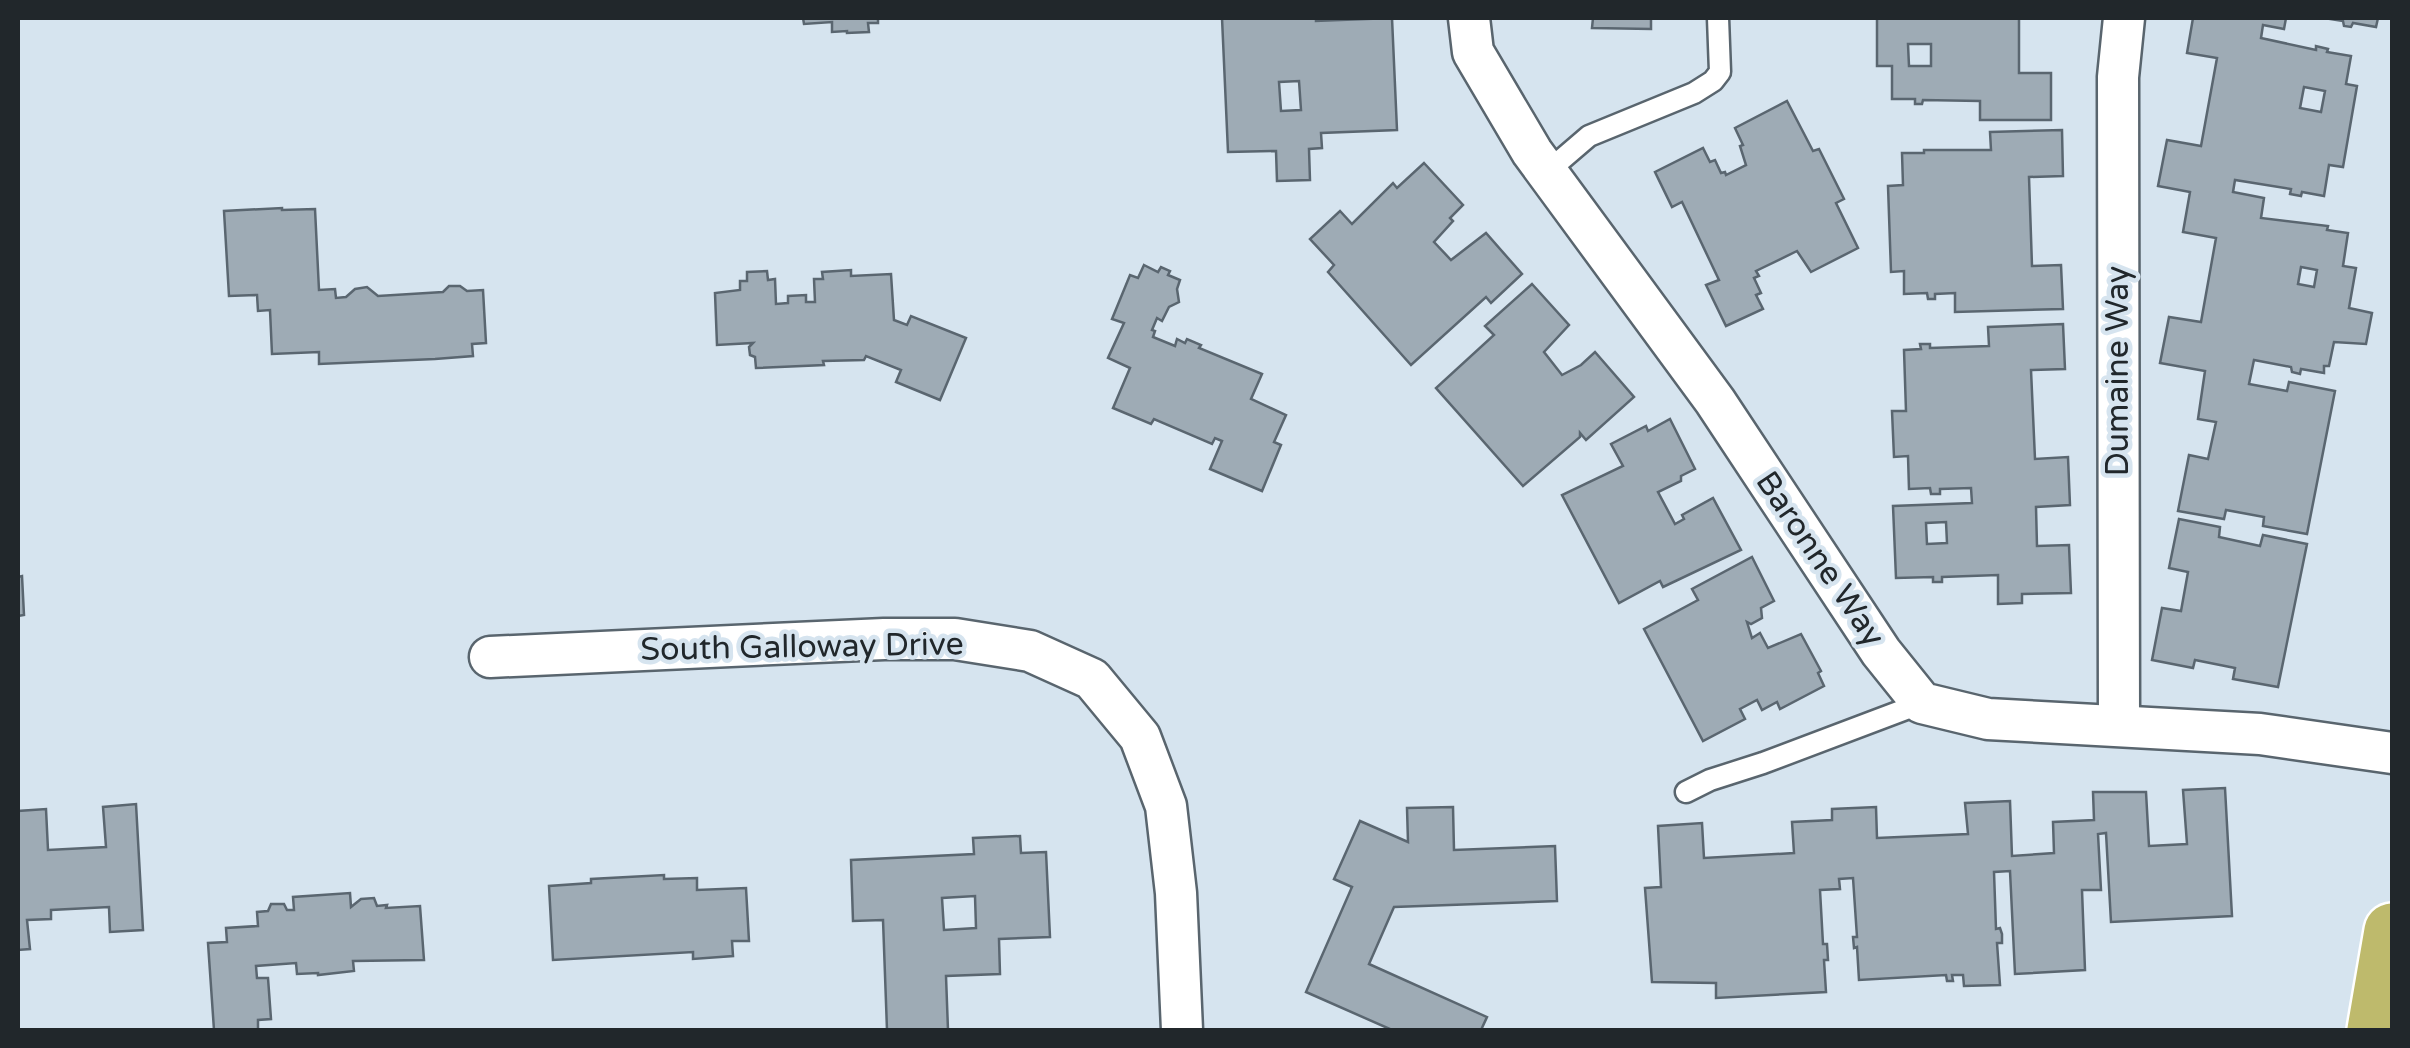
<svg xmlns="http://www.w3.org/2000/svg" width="2410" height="1048" viewBox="0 0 2410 1048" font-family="'Varela Round',sans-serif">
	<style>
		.building { fill: #9eabb5; stroke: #5a6670; stroke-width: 2.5; fill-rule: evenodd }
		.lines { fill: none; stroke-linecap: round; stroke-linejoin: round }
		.service-casing { stroke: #59656e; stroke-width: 25 }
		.minor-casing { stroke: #59656e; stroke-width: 45 }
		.primary-casing { stroke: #fff; stroke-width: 60 }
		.service { stroke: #fff; stroke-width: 20 }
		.minor { stroke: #fff; stroke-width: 40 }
		.primary { stroke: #beba6c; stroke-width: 55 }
		.labels { text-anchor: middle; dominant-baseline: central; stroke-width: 9; stroke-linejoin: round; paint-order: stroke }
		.street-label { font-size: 32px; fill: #21272b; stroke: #d6e4ef }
	</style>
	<rect width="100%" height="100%" fill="#d6e4ef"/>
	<!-- building -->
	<g class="building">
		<path d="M 803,18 L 878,18 L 878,23 L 868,23 L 869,32 L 847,33 L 847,31 L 832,32 L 832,22 L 804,24 Z"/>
		<path d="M 1207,18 L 1316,18 L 1316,21 L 1392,18 L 1397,130 L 1321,133 L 1322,148 L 1309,149 L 1310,180 L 1277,181 L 1276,151 L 1228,152 L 1222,18 ZM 1299,81 L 1301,110 L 1281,111 L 1279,82 Z"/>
		<path d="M 1593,18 L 1651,18 L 1651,29 L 1592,28 Z"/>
		<path d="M 1877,18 L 2019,18 L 2019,73 L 2051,73 L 2051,120 L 1980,120 L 1980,101 L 1923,100 L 1922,104 L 1915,104 L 1915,99 L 1892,99 L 1892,66 L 1877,66 ZM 1908,44 L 1931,44 L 1931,66 L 1909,66 Z"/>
		<path d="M 2193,18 L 2286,18 L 2284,29 L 2263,25 L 2261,38 L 2316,50 L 2316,46 L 2328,49 L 2327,52 L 2351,56 L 2346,84 L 2357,86 L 2343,167 L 2329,165 L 2324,196 L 2302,192 L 2301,196 L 2290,194 L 2291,189 L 2235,180 L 2233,192 L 2264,198 L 2261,218 L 2328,226 L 2327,230 L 2348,233 L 2343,266 L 2356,268 L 2349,308 L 2372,313 L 2366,344 L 2334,342 L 2329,366 L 2324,366 L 2324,373 L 2301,369 L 2300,374 L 2292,372 L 2291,367 L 2254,360 L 2249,384 L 2287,391 L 2289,382 L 2335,391 L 2307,534 L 2263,526 L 2264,517 L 2226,510 L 2224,519 L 2178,511 L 2189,455 L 2208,459 L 2216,422 L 2198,419 L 2205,371 L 2160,363 L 2169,317 L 2201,322 L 2216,238 L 2183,232 L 2190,192 L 2158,186 L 2167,140 L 2201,146 L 2217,58 L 2187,53 ZM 2304,87 L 2325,91 L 2321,112 L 2300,108 ZM 2301,267 L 2317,270 L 2314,287 L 2298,284 Z"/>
		<path d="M 2324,18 L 2378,18 L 2376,27 L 2353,23 L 2351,27 L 2344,26 L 2343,21 Z"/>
		<path d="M 1787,101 L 1813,151 L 1819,149 L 1844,199 L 1836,203 L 1858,248 L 1811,272 L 1797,251 L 1756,271 L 1759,276 L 1754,278 L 1761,293 L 1756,295 L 1763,309 L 1726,326 L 1706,285 L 1719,280 L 1682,202 L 1672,207 L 1655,172 L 1703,148 L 1710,162 L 1715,160 L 1721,173 L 1725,172 L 1726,175 L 1746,165 L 1740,146 L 1743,145 L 1735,128 Z"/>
		<path d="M 2062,130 L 2063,176 L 2029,177 L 2032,266 L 2061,265 L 2063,309 L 1955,312 L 1955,293 L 1935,294 L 1935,299 L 1928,299 L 1927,293 L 1904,294 L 1904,271 L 1891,272 L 1888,186 L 1903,185 L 1902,153 L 1924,153 L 1924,150 L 1991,150 L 1990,132 Z"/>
		<path d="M 1424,163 L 1463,205 L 1450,218 L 1453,221 L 1434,242 L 1451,260 L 1486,233 L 1522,274 L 1491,303 L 1486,297 L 1411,365 L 1328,272 L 1334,265 L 1310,239 L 1340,211 L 1352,224 L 1393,183 L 1397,188 Z"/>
		<path d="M 282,208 L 282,210 L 315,209 L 319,290 L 335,289 L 336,298 L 346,297 L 355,289 L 367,287 L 378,296 L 443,292 L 449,286 L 460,286 L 467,291 L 483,290 L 486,343 L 472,344 L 473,356 L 435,359 L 319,364 L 319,352 L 272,354 L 270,310 L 258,311 L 257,295 L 229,296 L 224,211 Z"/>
		<path d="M 1144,265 L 1158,272 L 1161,267 L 1170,271 L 1168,275 L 1180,280 L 1177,289 L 1179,302 L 1169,307 L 1162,321 L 1157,318 L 1152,330 L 1155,331 L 1153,337 L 1175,346 L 1177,339 L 1185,343 L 1187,339 L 1201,345 L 1199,348 L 1262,374 L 1251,399 L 1286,415 L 1274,442 L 1281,445 L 1262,491 L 1210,469 L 1222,441 L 1215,438 L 1212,444 L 1154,419 L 1151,424 L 1113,408 L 1130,368 L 1108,358 L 1124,323 L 1112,319 L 1130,275 L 1138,278 Z"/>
		<path d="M 851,270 L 851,276 L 891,274 L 894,320 L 907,325 L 911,316 L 966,338 L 940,400 L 896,382 L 901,370 L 866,356 L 864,360 L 823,361 L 824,365 L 756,368 L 755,357 L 750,355 L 749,347 L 753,343 L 717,345 L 715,293 L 740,290 L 740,281 L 747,281 L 747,272 L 767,271 L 768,280 L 775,279 L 776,304 L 788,303 L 788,296 L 806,295 L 806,302 L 815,302 L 814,279 L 823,279 L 822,272 Z"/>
		<path d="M 1532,284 L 1569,325 L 1544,352 L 1562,375 L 1581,365 L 1595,352 L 1634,397 L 1586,440 L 1580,433 L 1580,437 L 1523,486 L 1436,388 L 1494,335 L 1485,326 Z"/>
		<path d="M 2063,324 L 2065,369 L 2031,370 L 2035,459 L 2068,457 L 2070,505 L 2036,507 L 2037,546 L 2069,545 L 2071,593 L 2022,594 L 2022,603 L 1998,604 L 1998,575 L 1942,577 L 1942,582 L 1933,582 L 1933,577 L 1896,578 L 1893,506 L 1972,503 L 1971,488 L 1940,489 L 1940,494 L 1931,494 L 1930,488 L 1909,489 L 1908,456 L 1894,457 L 1892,411 L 1906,411 L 1904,350 L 1921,349 L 1920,344 L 1930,344 L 1930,348 L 1989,346 L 1988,327 ZM 1946,522 L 1947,543 L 1927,544 L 1926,523 Z"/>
		<path d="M 1670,419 L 1695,469 L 1681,476 L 1681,481 L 1658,492 L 1675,524 L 1684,519 L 1682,515 L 1713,498 L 1741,550 L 1663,587 L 1660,581 L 1619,603 L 1562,495 L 1623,466 L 1611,444 L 1646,426 L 1648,431 Z"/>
		<path d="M 2179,519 L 2220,527 L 2219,537 L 2260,546 L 2263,535 L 2307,544 L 2278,687 L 2233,679 L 2235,668 L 2195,660 L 2193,668 L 2152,660 L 2162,608 L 2181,611 L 2188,572 L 2169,568 Z"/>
		<path d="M 1752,557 L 1774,601 L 1761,608 L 1762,618 L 1751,624 L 1747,622 L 1752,638 L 1760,633 L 1768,648 L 1801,634 L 1821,671 L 1818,673 L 1824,686 L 1780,709 L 1777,702 L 1762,710 L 1757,700 L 1740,709 L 1745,719 L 1703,741 L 1644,629 L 1698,600 L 1692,589 Z"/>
		<path d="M 22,576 L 24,615 L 18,616 L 18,577 Z"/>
		<path d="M 2225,788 L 2232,916 L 2111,922 L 2106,833 L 2098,834 L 2101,890 L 2082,890 L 2085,970 L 2015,974 L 2010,871 L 1994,872 L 1996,929 L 2000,928 L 2002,934 L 2002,943 L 1997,943 L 2000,985 L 1964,986 L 1963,975 L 1952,975 L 1953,981 L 1947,981 L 1946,975 L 1859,980 L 1857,947 L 1854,948 L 1853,937 L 1857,937 L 1853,878 L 1839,879 L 1840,889 L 1820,890 L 1823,944 L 1827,944 L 1828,960 L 1824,960 L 1826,992 L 1716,998 L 1716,983 L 1652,982 L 1645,888 L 1661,887 L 1658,826 L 1702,823 L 1704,858 L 1794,853 L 1792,822 L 1832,820 L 1832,809 L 1876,807 L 1877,838 L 1968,834 L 1965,803 L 2010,801 L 2012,856 L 2054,853 L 2053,822 L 2094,820 L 2093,792 L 2146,792 L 2149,846 L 2187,844 L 2183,790 Z"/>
		<path d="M 136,804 L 143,930 L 110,932 L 109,907 L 51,910 L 51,919 L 27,920 L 30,949 L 18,950 L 18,811 L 46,809 L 48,850 L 106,847 L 103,807 Z"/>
		<path d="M 1453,807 L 1454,850 L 1555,846 L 1557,901 L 1394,907 L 1369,964 L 1487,1017 L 1481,1030 L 1392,1030 L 1306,992 L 1352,887 L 1334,879 L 1360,821 L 1408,842 L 1407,808 Z"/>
		<path d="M 1020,836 L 1021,853 L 1046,852 L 1050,937 L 999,939 L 1000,974 L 946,976 L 948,1030 L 887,1030 L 883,920 L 853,921 L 851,860 L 974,854 L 973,838 ZM 975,896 L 976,928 L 944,930 L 942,898 Z"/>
		<path d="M 664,875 L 664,879 L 697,878 L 697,890 L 746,888 L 749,941 L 732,941 L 733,956 L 693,959 L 693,952 L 553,960 L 549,886 L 591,883 L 591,879 Z"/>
		<path d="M 350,893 L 351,907 L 361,899 L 374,898 L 377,906 L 387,905 L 386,908 L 420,906 L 424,960 L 353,961 L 354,971 L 318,975 L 318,973 L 297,974 L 296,963 L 256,966 L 257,978 L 268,978 L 271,1019 L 258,1020 L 258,1030 L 214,1030 L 208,943 L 227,942 L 226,928 L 258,926 L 257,912 L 268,911 L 271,904 L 284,904 L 287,910 L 294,910 L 293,897 Z"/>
	</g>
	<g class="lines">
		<defs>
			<g id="service">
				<path d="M 1547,172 L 1589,136 L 1694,93 L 1713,81 L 1720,72 L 1718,18"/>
				<path d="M 1686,792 L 1710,780 L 1763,763 L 1922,703"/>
			</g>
			<g id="minor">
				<path d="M 1469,18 L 1473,52 L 1532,152 L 1715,401 L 1881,652 L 1922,703 L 1988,719 L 2260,734 L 2392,753"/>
				<path d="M 490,657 L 884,639 L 955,639 L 1030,651 L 1092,679 L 1140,737 L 1166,806 L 1176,893 L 1182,1030"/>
				<path d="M 2119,725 L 2118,77 L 2124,18"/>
			</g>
			<path id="primary" d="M 2375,1030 L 2392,931"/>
		</defs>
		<!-- service casing -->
		<use href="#service" class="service-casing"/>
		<!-- minor casing -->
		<use href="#minor" class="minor-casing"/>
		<!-- primary casing -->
		<use href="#primary" class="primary-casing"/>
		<!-- service -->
		<use href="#service" class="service"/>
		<!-- minor -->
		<use href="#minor" class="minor"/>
		<!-- primary -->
		<use href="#primary" class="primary"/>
	</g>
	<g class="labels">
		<!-- street labels -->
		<g class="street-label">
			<text transform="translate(2118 371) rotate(-90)">Dumaine Way</text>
			<text transform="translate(1820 559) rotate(56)">Baronne Way</text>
			<text transform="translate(802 647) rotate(-1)">South Galloway Drive</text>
		</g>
	</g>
	<!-- border -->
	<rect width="2410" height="1048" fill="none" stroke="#21272b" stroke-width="40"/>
</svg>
